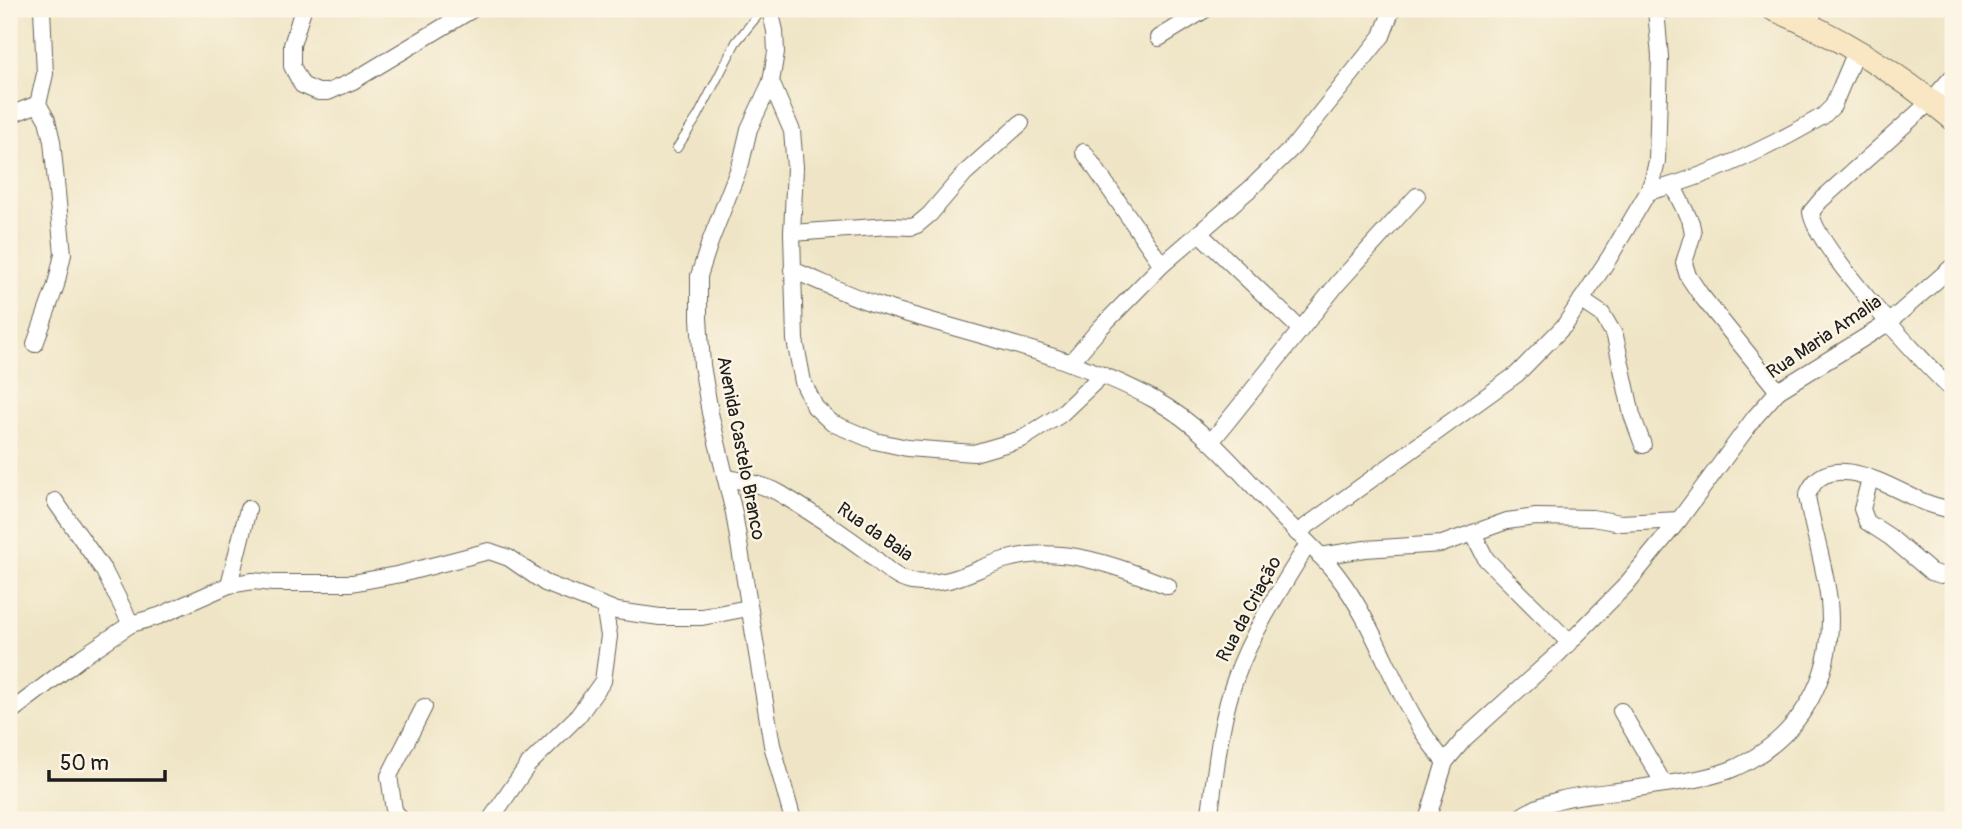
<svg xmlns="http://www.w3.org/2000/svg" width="1962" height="829" viewBox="0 0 1962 829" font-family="Pangolin,sans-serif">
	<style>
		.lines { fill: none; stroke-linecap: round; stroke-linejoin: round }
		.lane-casing { stroke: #666258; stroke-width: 10 }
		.street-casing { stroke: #666258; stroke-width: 18 }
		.secondary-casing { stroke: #666258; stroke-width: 25 }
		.lane { stroke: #fff; stroke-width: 8 }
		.street { stroke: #fff; stroke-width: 16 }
		.secondary { stroke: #f9e7c3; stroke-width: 23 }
		.labels { text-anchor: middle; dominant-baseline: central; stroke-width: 5; stroke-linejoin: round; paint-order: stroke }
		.street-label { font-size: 19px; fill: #1c1c1c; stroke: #fcf5e5 }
	</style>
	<rect width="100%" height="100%" fill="#fcf5e5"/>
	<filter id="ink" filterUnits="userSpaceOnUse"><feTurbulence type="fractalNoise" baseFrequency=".0143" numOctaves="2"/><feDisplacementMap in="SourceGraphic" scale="14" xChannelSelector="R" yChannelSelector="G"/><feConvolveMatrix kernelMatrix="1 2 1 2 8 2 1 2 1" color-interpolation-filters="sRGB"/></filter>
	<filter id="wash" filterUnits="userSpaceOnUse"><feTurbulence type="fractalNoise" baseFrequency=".00686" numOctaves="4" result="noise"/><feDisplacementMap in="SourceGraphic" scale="28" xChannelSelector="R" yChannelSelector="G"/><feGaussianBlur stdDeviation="1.57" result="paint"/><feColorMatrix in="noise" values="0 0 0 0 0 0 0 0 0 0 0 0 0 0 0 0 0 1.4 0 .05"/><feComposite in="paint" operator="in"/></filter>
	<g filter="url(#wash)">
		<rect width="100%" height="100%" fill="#efe5c6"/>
	</g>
	<g filter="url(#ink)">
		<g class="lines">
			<defs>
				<path id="lane" d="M 677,148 L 698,116 L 736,42 L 763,9"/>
				<g id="street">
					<path d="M 303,9 L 292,45 L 292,66 L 302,85 L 318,92 L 328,92 L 353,81 L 473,9"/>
					<path d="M 770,9 L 775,31 L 776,52 L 771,82 L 749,129 L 741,163 L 710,242 L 699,276 L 699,318 L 702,365 L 710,413 L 734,513 L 772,745 L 793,820"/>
					<path d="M 1806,23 L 1816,9"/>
					<path d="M 1159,38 L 1206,9"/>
					<path d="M 1953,76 L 1931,101 L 1821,200 L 1811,212 C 1814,246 1924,363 1953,391"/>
					<path d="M 771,82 L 792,131 L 795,167 L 792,233 L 795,340 L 803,382 L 815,407 L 832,423 L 875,441 L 907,448 L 974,453 L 1022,439 L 1060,415 L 1102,375"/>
					<path d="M 9,119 L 15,113 L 38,104"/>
					<path d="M 1084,152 L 1162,265"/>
					<path d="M 1673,186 L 1691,223 L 1693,233 L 1684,263 L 1688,276 L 1700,294 L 1778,391"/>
					<path d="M 1648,192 C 1710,176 1767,149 1823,116 L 1833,106 L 1857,49"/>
					<path d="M 792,233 L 889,226 L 911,227 L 917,225 L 930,214 L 965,173 L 1021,123"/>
					<path d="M 1199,233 L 1300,329"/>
					<path d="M 792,270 C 820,281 847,295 875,304 C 968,334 1069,353 1155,400 C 1206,428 1243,476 1282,517 C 1300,536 1321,554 1337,575 C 1381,632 1397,707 1445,762"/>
					<path d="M 1581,300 L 1602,314 L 1615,336 L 1632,415 L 1643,445"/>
					<path d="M 35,344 L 56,285 L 63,254 L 52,141 L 47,120 L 38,104 L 45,74 L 42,9"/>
					<path d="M 1070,363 L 1101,327 L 1162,265 L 1251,188 L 1294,146 L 1382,36 L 1392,9"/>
					<path d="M 1211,442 L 1338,283 L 1417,196"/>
					<path d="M 725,477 C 742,482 765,484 781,494 C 809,511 838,530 865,550 C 879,561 893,579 912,582 C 951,587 971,570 1004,560 C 1061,543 1115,566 1168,586"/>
					<path d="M 1870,479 L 1862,509 L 1867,522 L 1890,537 L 1931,572 L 1941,575 L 1953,573"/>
					<path d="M 55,501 L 104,571 L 131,624"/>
					<path d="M 1297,533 L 1517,374 L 1565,325 L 1609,258 L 1648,192 L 1653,179 L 1657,161 L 1660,57 L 1656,9"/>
					<path d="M 1473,533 L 1486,559 L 1570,643"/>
					<path d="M 1320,556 L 1365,549 L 1442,544 L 1507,521 L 1536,517 L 1592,518 L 1621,523 L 1679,520"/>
					<path d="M 229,585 L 248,509"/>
					<path d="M 1621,711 L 1664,784"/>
					<path d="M 9,713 L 82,657 L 131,624 L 159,616 L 229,585 L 253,581 L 273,583 L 352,583 L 401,574 L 489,551 L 509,558 L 545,583 L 617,611 L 660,617 L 702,617 L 748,608"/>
					<path d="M 401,820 L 394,810 L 389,776 L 424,707"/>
					<path d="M 490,820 L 528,765 L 578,716 L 603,681 L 609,636 L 604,606"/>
					<path d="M 1209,820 C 1216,773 1219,722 1236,677 C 1251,634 1284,583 1308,544"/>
					<path d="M 1427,820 L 1445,762 L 1465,738 L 1559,653 L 1625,586 L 1679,520 L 1755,417 L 1778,391 L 1888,323 L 1953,266"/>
					<path d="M 1516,820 C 1550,794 1592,795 1633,789 C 1666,783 1706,781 1737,767 C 1803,735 1836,674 1829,601 C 1825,566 1813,531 1807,496 C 1825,447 1886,485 1917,499 C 1928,504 1941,508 1953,510"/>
				</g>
				<path id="secondary" d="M 1773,9 C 1839,36 1898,73 1953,119"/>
			</defs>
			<!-- lane casing -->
			<use href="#lane" class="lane-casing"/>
			<!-- street casing -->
			<use href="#street" class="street-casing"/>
			<!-- secondary casing -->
			<use href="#secondary" class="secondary-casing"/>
			<!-- lane -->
			<use href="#lane" class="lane"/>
			<!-- street -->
			<use href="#street" class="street"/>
			<!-- secondary -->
			<use href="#secondary" class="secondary"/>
		</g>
	</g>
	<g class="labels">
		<!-- street labels -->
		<g class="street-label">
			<text transform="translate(1824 337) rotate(-34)">Rua Maria Amalia</text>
			<text transform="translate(741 448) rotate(79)">Avenida Castelo Branco</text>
			<text transform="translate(875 532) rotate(35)">Rua da Baia</text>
			<text transform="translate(1249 609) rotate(-62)">Rua da Criação</text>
		</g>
	</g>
	<!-- margin -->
	<rect width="1962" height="829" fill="none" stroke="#fcf5e5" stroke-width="35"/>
	<!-- scale -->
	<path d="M49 770v10h116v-10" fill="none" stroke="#1c1c1c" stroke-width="3.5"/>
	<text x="60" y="770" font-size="21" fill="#1c1c1c" stroke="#fcf5e5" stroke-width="5" paint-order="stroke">50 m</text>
</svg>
